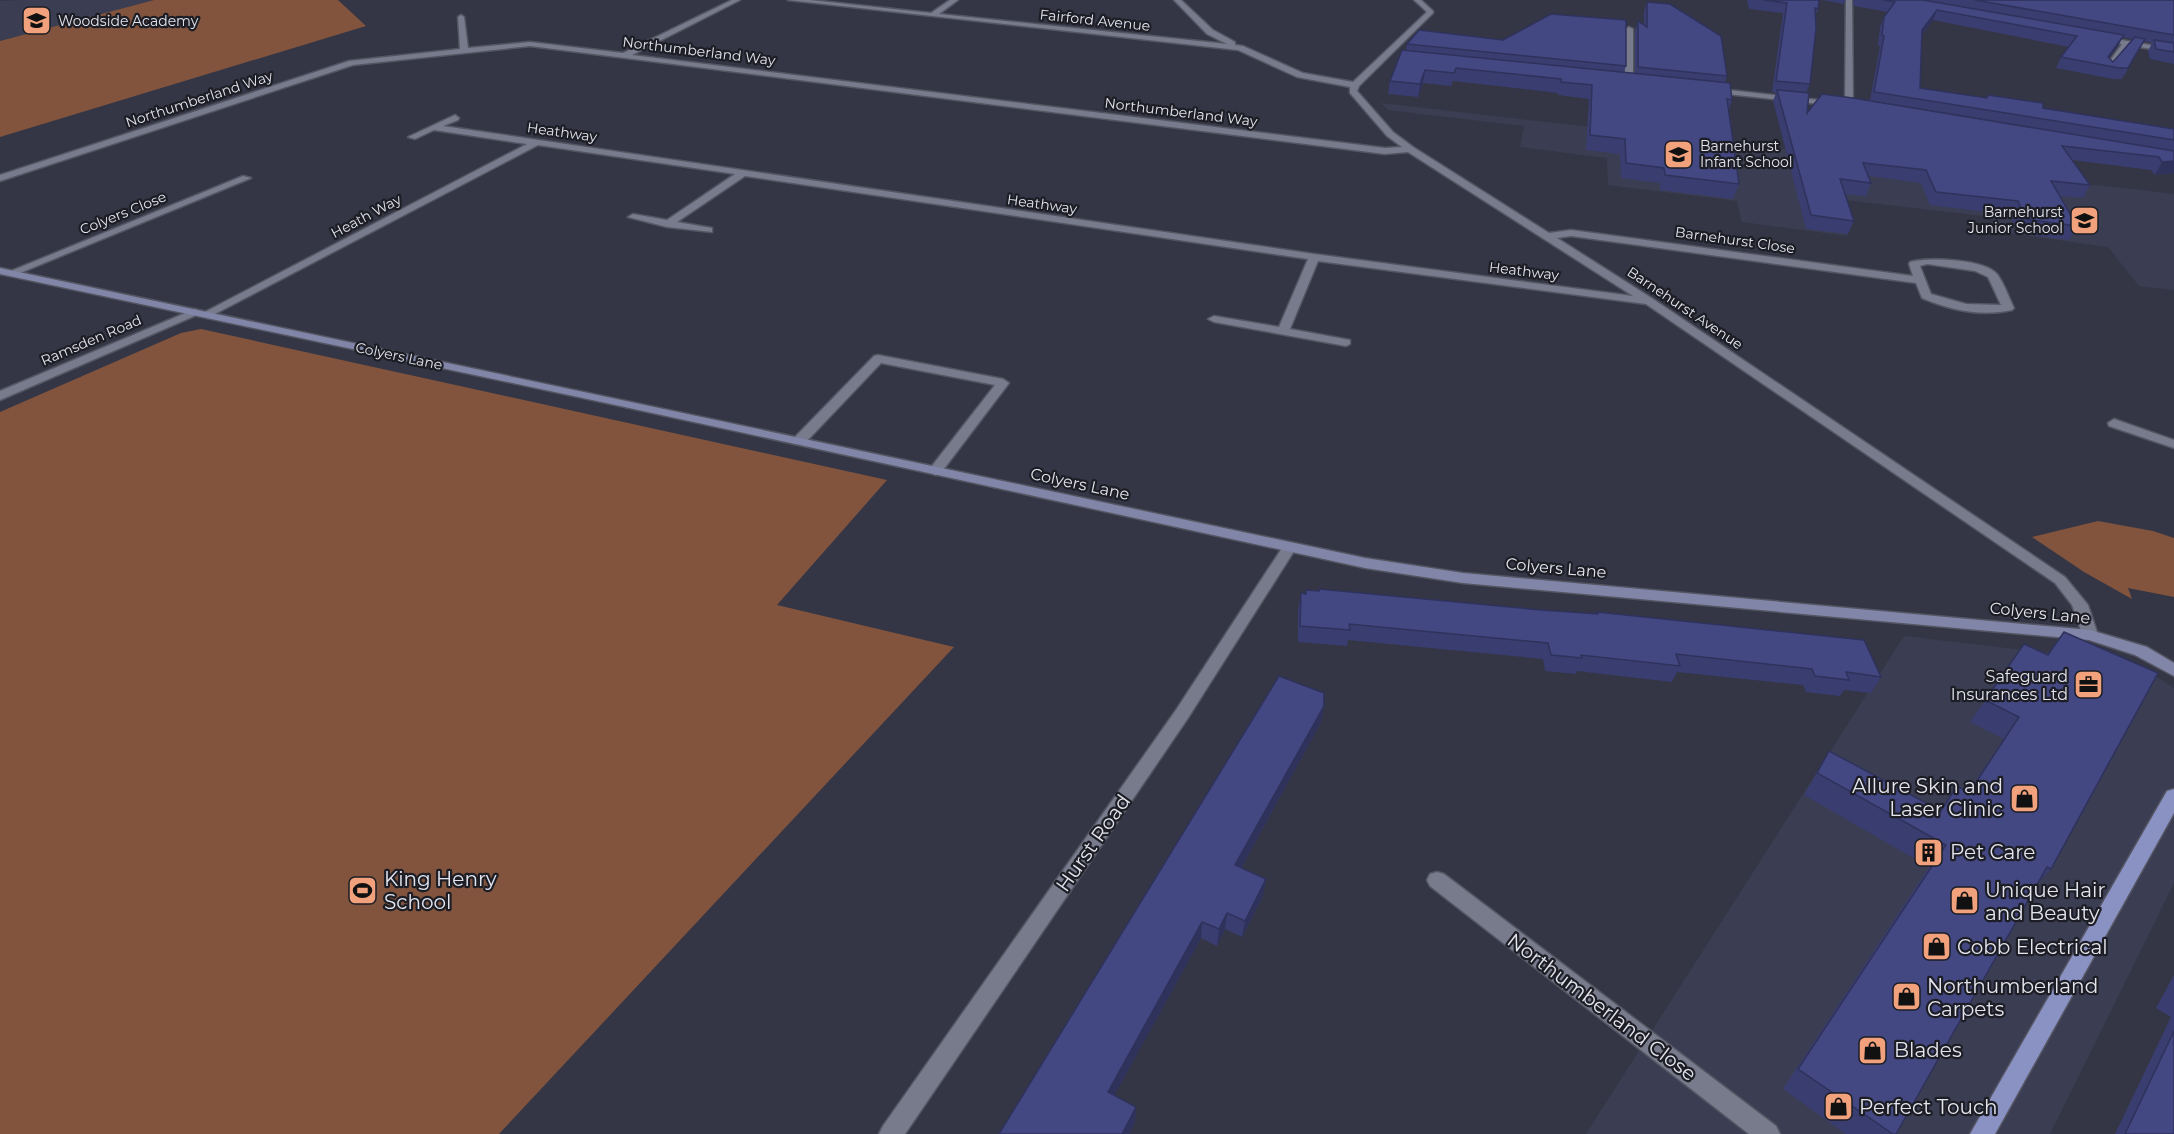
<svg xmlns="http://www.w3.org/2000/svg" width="2174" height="1134" viewBox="0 0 2174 1134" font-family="Montserrat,sans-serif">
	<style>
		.built { fill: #3b3e53 }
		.green { fill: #82543e }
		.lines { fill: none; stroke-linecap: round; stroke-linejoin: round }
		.street-casing { stroke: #545562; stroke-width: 3 }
		.secondary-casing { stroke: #545562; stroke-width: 3 }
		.primary-casing { stroke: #545562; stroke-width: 3 }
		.street { fill: #787b8c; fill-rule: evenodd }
		.secondary { fill: #8186a8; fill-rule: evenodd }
		.primary { fill: #8a91c3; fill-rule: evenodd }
		.wall { fill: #3a3d70; fill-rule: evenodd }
		.shaded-wall { fill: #2f325b }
		.building { fill: #434782; stroke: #2f325b; stroke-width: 1.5 }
		.labels { text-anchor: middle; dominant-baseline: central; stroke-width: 4.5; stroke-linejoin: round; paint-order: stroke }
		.far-street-label { font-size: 14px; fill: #e3e4ee; stroke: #1d1e25 }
		.far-poi-label { font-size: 14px; fill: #e3e4ee; stroke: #1d1e25; text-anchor: start }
		.street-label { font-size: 16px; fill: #e3e4ee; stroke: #1d1e25 }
		.poi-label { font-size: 16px; fill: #e3e4ee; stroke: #1d1e25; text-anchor: end }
		.near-poi-label { font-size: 20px; fill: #e3e4ee; stroke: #1d1e25; text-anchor: start }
		.near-street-label { font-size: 20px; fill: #e3e4ee; stroke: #1d1e25 }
	</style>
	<rect width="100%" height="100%" fill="#343645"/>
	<!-- built -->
	<g class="built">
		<path d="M 24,0 L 154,0 L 0,41 L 0,1 Z"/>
		<path d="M 1381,103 L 2174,194 L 2174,290 L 2139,286 L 2108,247 L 2001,232 L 1992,217 L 1837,199 L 1848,236 L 1742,222 L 1737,201 L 1608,185 L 1607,158 L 1520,147 L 1524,126 L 1388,110 Z"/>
		<path d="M 1904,636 L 2135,663 L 2174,688 L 2174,883 L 2050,1134 L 1586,1134 Z"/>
	</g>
	<!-- green -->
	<g class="green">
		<path d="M 154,0 L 338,0 L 366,26 L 0,137 L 0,41 Z"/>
		<path d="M 201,329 L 887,480 L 777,605 L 954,647 L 499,1134 L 0,1134 L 0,412 L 181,333 Z"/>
		<path d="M 2098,521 L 2153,531 L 2174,538 L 2174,597 L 2128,588 L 2132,599 L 2084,572 L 2032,537 Z"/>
	</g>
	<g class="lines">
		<defs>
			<g id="street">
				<path d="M 732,0 L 740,0 L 632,55 L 1385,148 L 1402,147 L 1387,136 L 1350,93 L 1350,87 L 1297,77 L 1238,50 L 788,0 L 810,0 L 931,13 L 950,0 L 958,0 L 939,14 L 1227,44 L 1207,34 L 1174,0 L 1181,0 L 1213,30 L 1235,42 L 1235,45 L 1243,46 L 1303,73 L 1353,82 L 1427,12 L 1414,0 L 1421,0 L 1433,11 L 1433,13 L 1359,86 L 1357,91 L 1393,132 L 1413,147 L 1549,233 L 1571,230 L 1913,276 L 1909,264 L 1910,262 C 1928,257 1984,259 1997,274 C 2004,283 2009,298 2014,308 L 2012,310 C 1982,317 1950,310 1922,298 L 1916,283 L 1571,236 L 1557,238 L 1653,299 L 2065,577 L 2088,605 L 2098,635 L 2096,639 L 2084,639 L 2072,605 L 2055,583 L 1646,304 L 1318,261 L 1290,329 L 1350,340 L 1350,344 L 1346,346 L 1214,322 L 1208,319 L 1214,316 L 1279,327 L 1308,259 L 745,176 L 677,222 L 712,228 L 712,232 L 667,227 L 628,217 L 633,214 L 667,220 L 735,174 L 538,145 L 211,316 L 207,317 L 201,314 L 527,144 L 434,130 L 415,139 L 408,137 L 455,115 L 459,118 L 458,120 L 443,126 L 1314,254 L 1633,296 L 1408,152 L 1385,154 L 530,46 L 353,65 L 0,181 L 0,175 L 349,61 L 460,49 L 458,17 L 461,15 L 464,17 L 468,48 L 530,42 L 623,53 ZM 1927,264 L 1975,271 L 1988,277 L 2001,305 L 1966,304 L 1931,294 L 1920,266 Z"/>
				<path d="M 1846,0 L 1852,0 L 1853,105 L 1849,107 L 1845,105 Z"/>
				<path d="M 1629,27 L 1633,29 L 1633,81 L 1629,83 L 1625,81 L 1625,29 Z"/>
				<path d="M 2098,36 L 2174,49 L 2174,53 L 2128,45 L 2108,71 L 2104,69 L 2122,44 L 2098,40 Z"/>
				<path d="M 1711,88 L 1837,102 L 1841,104 L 1837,106 L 1708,92 L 1707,90 Z"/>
				<path d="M 243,176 L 251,178 L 15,275 L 11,276 L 6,273 Z"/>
				<path d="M 195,309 L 201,312 L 199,314 L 0,400 L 0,391 Z"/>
				<path d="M 878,355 L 1003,379 L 1009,383 L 940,474 L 935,475 L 928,471 L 995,385 L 881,363 L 804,444 L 794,444 L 792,441 L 794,438 L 874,356 Z"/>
				<path d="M 2114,419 L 2174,440 L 2174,448 L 2109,426 L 2108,423 Z"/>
				<path d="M 1289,543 L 1296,548 L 1188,718 L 905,1134 L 879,1134 L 883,1126 L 1176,710 L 1284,545 Z"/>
				<path d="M 1437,872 L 1444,874 L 1776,1126 L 1780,1134 L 1749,1134 L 1430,886 L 1427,880 L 1430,874 Z"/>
			</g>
			<path id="secondary" d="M 0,268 L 1365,558 L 1463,573 L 2090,630 L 2147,647 L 2174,663 L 2174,676 L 2135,655 L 2089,640 L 1463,583 L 1365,568 L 611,404 L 0,274 Z"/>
			<path id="primary" d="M 2174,789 L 2174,813 L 1995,1134 L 1970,1134 L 2167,791 Z"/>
		</defs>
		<!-- street casing -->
		<use href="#street" class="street-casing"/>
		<!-- secondary casing -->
		<use href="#secondary" class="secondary-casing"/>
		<!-- primary casing -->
		<use href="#primary" class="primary-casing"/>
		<!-- street -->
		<use href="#street" class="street"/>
		<!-- secondary -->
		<use href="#secondary" class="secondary"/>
		<!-- primary -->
		<use href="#primary" class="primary"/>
	</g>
	<!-- wall -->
	<g class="wall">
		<path d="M 1747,0 L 1819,0 L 1818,9 L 1815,16 L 1810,84 L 1806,93 L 1807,113 L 1870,100 L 1880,46 L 1878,46 L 1880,27 L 1884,17 L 1888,12 L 1854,6 L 1853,0 L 2174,0 L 2174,64 L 2150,59 L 2148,51 L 2152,43 L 2144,41 L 2122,79 L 2113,79 L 2056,68 L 2061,57 L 2069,47 L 1933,20 L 1922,35 L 1920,88 L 1986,98 L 1988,95 L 2043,108 L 2174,129 L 2174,173 L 2155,175 L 2151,170 L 2072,160 L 2090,185 L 2083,198 L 2059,196 L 2077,226 L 2069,240 L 2018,233 L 2011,215 L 1930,205 L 1921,183 L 1869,176 L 1871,183 L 1866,196 L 1844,194 L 1854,221 L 1848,234 L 1806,229 L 1773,101 L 1776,93 L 1772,92 L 1783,13 L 1749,9 ZM 2122,37 L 2132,39 L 2113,62 L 2109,58 L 2118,46 Z"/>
		<path d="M 1822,0 L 1845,0 L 1844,4 Z"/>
		<path d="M 1647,2 L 1727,76 L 1725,83 L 1732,100 L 1729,110 L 1739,184 L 1733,199 L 1660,190 L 1660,183 L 1621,178 L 1620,154 L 1586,150 L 1589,99 L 1558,95 L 1558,93 L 1453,81 L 1451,86 L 1423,83 L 1418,97 L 1388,94 L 1390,81 L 1406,50 L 1407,44 L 1626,66 L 1624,72 L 1635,73 L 1635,31 L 1638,21 L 1644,25 L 1644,11 Z"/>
		<path d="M 1306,590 L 1596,614 L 1597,612 L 1881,677 L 1871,693 L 1844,690 L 1840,696 L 1806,692 L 1803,685 L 1677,672 L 1672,682 L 1577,671 L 1576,674 L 1545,671 L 1543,659 L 1348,640 L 1347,646 L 1298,642 L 1298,610 L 1301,593 L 1305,594 Z"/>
		<path d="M 2064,632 L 2051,869 L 2038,883 L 1896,1134 L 1846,1134 L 1783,1089 L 1929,867 L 1804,795 L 1829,751 L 1940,811 L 1957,786 L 1968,792 L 2004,739 L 1970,722 L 2024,644 L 2047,655 Z"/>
		<path d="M 1324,706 L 1321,722 L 1241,868 L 1266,879 L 1263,896 L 1242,937 L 1225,929 L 1217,946 L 1201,938 L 1114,1095 L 1136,1107 L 1135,1122 L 1129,1134 L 999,1134 Z"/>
		<path d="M 2174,975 L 2174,1134 L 2115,1134 L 2171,1017 L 2156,1008 Z"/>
	</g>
	<!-- shaded-wall -->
	<g class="shaded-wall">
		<path d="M 1937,10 L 1933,20 L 1917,41 L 1922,30 Z"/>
		<path d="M 2124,35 L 2118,46 L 2104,65 L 2108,57 Z"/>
		<path d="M 1425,70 L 1423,83 L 1418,97 L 1420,84 Z"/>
		<path d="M 2174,161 L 2174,173 L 2155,175 L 2162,162 Z"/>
		<path d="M 1324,706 L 1321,722 L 1233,882 L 1235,865 Z"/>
		<path d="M 1266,879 L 1263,896 L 1242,937 L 1245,921 Z"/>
		<path d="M 1227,913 L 1225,929 L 1217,946 L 1219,929 Z"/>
		<path d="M 1202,922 L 1201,938 L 1108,1107 L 1108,1092 Z"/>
		<path d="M 1136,1107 L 1135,1122 L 1129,1134 L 1122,1134 Z"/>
	</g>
	<!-- building -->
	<g class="building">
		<path d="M 1763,0 L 1819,0 L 1818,9 L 1815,8 L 1816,28 L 1810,84 L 1776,81 L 1787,3 Z"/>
		<path d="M 1883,0 L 1923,0 L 2124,35 L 2108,57 L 2113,62 L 2135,37 L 2145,39 L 2128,68 L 2119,68 L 2061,57 L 2077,36 L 1937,10 L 1922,30 L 1920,88 L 1987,98 L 1988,95 L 2043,103 L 2043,108 L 2174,129 L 2174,140 L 1874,92 L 1884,36 L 1882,35 L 1884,17 L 1895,2 Z"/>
		<path d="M 1975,0 L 2174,0 L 2174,35 Z"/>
		<path d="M 1647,2 L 1670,4 L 1721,36 L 1727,76 L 1638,67 L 1638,21 L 1647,27 Z"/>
		<path d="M 1551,14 L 1626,20 L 1626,66 L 1407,44 L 1419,30 L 1503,40 Z"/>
		<path d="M 2154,40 L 2174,43 L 2174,52 L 2156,49 Z"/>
		<path d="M 1402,50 L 1730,83 L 1732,100 L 1727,99 L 1739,184 L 1665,175 L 1664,168 L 1626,163 L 1625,139 L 1590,135 L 1592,85 L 1561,82 L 1561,79 L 1456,68 L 1454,73 L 1425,70 L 1420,84 L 1390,81 Z"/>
		<path d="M 1777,90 L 1809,93 L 1807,113 L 1822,94 L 1853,98 L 2174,151 L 2174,161 L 2162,162 L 2159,157 L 2062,146 L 2090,185 L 2051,181 L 2077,226 L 2025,219 L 2018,201 L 1936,192 L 1926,170 L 1863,163 L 1871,183 L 1840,179 L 1854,221 L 1811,215 Z"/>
		<path d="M 1319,589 L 1541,610 L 1598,614 L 1597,612 L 1864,640 L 1881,677 L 1846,672 L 1849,680 L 1815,676 L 1812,669 L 1676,654 L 1680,666 L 1581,655 L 1582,658 L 1551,655 L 1548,643 L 1349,624 L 1350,630 L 1300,626 L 1301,593 L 1306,594 L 1306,590 L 1319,591 Z"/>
		<path d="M 2064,632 L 2158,673 L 2051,869 L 2047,867 L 1896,1134 L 1893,1134 L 1798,1069 L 1946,845 L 1817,773 L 1829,751 L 1941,811 L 1957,786 L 1969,793 L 2019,717 L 1985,700 L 2024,644 L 2048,655 Z"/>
		<path d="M 1279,676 L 1324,693 L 1324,706 L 1235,865 L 1266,879 L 1245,921 L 1227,913 L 1219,929 L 1202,922 L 1108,1092 L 1136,1107 L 1122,1134 L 999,1134 Z"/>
		<path d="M 2174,1031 L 2174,1134 L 2125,1134 Z"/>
	</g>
	<!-- icons -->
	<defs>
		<symbol id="school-square" viewBox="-11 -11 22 22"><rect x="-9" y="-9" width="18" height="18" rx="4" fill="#f1a17c" stroke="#1d1e25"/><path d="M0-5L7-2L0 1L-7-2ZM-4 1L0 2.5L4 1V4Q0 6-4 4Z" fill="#111"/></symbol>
		<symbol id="office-square" viewBox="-11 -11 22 22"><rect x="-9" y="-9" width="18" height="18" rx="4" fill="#f1a17c" stroke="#1d1e25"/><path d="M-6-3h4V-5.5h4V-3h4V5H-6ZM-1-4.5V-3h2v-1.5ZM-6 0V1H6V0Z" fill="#111"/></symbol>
		<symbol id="shop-square" viewBox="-11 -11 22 22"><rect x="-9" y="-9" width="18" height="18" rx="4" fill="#f1a17c" stroke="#1d1e25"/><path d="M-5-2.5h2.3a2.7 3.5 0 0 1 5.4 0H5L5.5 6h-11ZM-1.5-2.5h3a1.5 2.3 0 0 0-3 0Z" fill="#111"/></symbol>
		<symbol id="building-square" viewBox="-11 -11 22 22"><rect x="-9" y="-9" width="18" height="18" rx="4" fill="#f1a17c" stroke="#1d1e25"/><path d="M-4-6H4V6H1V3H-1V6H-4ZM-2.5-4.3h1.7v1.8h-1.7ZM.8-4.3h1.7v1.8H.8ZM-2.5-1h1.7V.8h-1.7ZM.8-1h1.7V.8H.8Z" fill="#111"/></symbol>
		<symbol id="stadium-square" viewBox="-11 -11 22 22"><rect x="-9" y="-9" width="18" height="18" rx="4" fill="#f1a17c" stroke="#1d1e25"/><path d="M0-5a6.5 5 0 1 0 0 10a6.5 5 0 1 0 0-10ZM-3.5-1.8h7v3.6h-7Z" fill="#111"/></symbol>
	</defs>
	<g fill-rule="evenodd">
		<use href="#school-square" x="20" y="4" width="33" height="33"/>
		<use href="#school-square" x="1662" y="138" width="33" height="33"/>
		<use href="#school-square" x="2068" y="204" width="33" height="33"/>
		<use href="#office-square" x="2072" y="668" width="33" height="33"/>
		<use href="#shop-square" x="2008" y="782" width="33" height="33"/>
		<use href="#building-square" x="1912" y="836" width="33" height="33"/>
		<use href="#stadium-square" x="346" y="874" width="33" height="33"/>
		<use href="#shop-square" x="1948" y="884" width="33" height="33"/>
		<use href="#shop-square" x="1920" y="930" width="33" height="33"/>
		<use href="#shop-square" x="1890" y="980" width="33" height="33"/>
		<use href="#shop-square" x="1856" y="1034" width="33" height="33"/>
		<use href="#shop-square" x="1822" y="1090" width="33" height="33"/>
	</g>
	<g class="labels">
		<!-- far-street labels -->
		<g class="far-street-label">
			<text transform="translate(1095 20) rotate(6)">Fairford Avenue</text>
			<text transform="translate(699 51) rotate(7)">Northumberland Way</text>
			<text transform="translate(199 99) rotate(-18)">Northumberland Way</text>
			<text transform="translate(1181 112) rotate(7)">Northumberland Way</text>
			<text transform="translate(562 132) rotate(8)">Heathway</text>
			<text transform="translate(1042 204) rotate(8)">Heathway</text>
			<text transform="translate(123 213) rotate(-22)">Colyers Close</text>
			<text transform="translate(366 216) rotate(-28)">Heath Way</text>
			<text transform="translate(1735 240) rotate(8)">Barnehurst Close</text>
			<text transform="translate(1524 271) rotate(7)">Heathway</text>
			<text transform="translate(1685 308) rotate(34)">Barnehurst Avenue</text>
			<text transform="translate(91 340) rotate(-23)">Ramsden Road</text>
			<text transform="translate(399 356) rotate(12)">Colyers Lane</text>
		</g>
		<!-- far-poi labels -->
		<g class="far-poi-label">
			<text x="58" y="21">Woodside Academy</text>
			<text x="1700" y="146">Barnehurst<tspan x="1700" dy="16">Infant School</tspan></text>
			<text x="2063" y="212" text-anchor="end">Barnehurst<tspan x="2063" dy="16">Junior School</tspan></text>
		</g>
		<!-- street labels -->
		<g class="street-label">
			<text transform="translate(1080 484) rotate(12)">Colyers Lane</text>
			<text transform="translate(1556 568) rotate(5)">Colyers Lane</text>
			<text transform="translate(2040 613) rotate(6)">Colyers Lane</text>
		</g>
		<!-- poi labels -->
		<g class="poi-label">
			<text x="2068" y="676">Safeguard<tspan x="2068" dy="18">Insurances Ltd</tspan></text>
		</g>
		<!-- near-poi labels -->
		<g class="near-poi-label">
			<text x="2003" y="786" text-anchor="end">Allure Skin and<tspan x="2003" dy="23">Laser Clinic</tspan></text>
			<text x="1950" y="852">Pet Care</text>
			<text x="384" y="879">King Henry<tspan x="384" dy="23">School</tspan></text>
			<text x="1985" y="890">Unique Hair<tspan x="1985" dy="23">and Beauty</tspan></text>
			<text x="1957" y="947">Cobb Electrical</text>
			<text x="1927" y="986">Northumberland<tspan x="1927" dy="23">Carpets</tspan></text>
			<text x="1894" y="1050">Blades</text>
			<text x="1859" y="1107">Perfect Touch</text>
		</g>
		<!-- near-street labels -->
		<g class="near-street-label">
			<text transform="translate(1093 843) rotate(-55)">Hurst Road</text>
			<text transform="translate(1602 1007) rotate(37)">Northumberland Close</text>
		</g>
	</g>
</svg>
